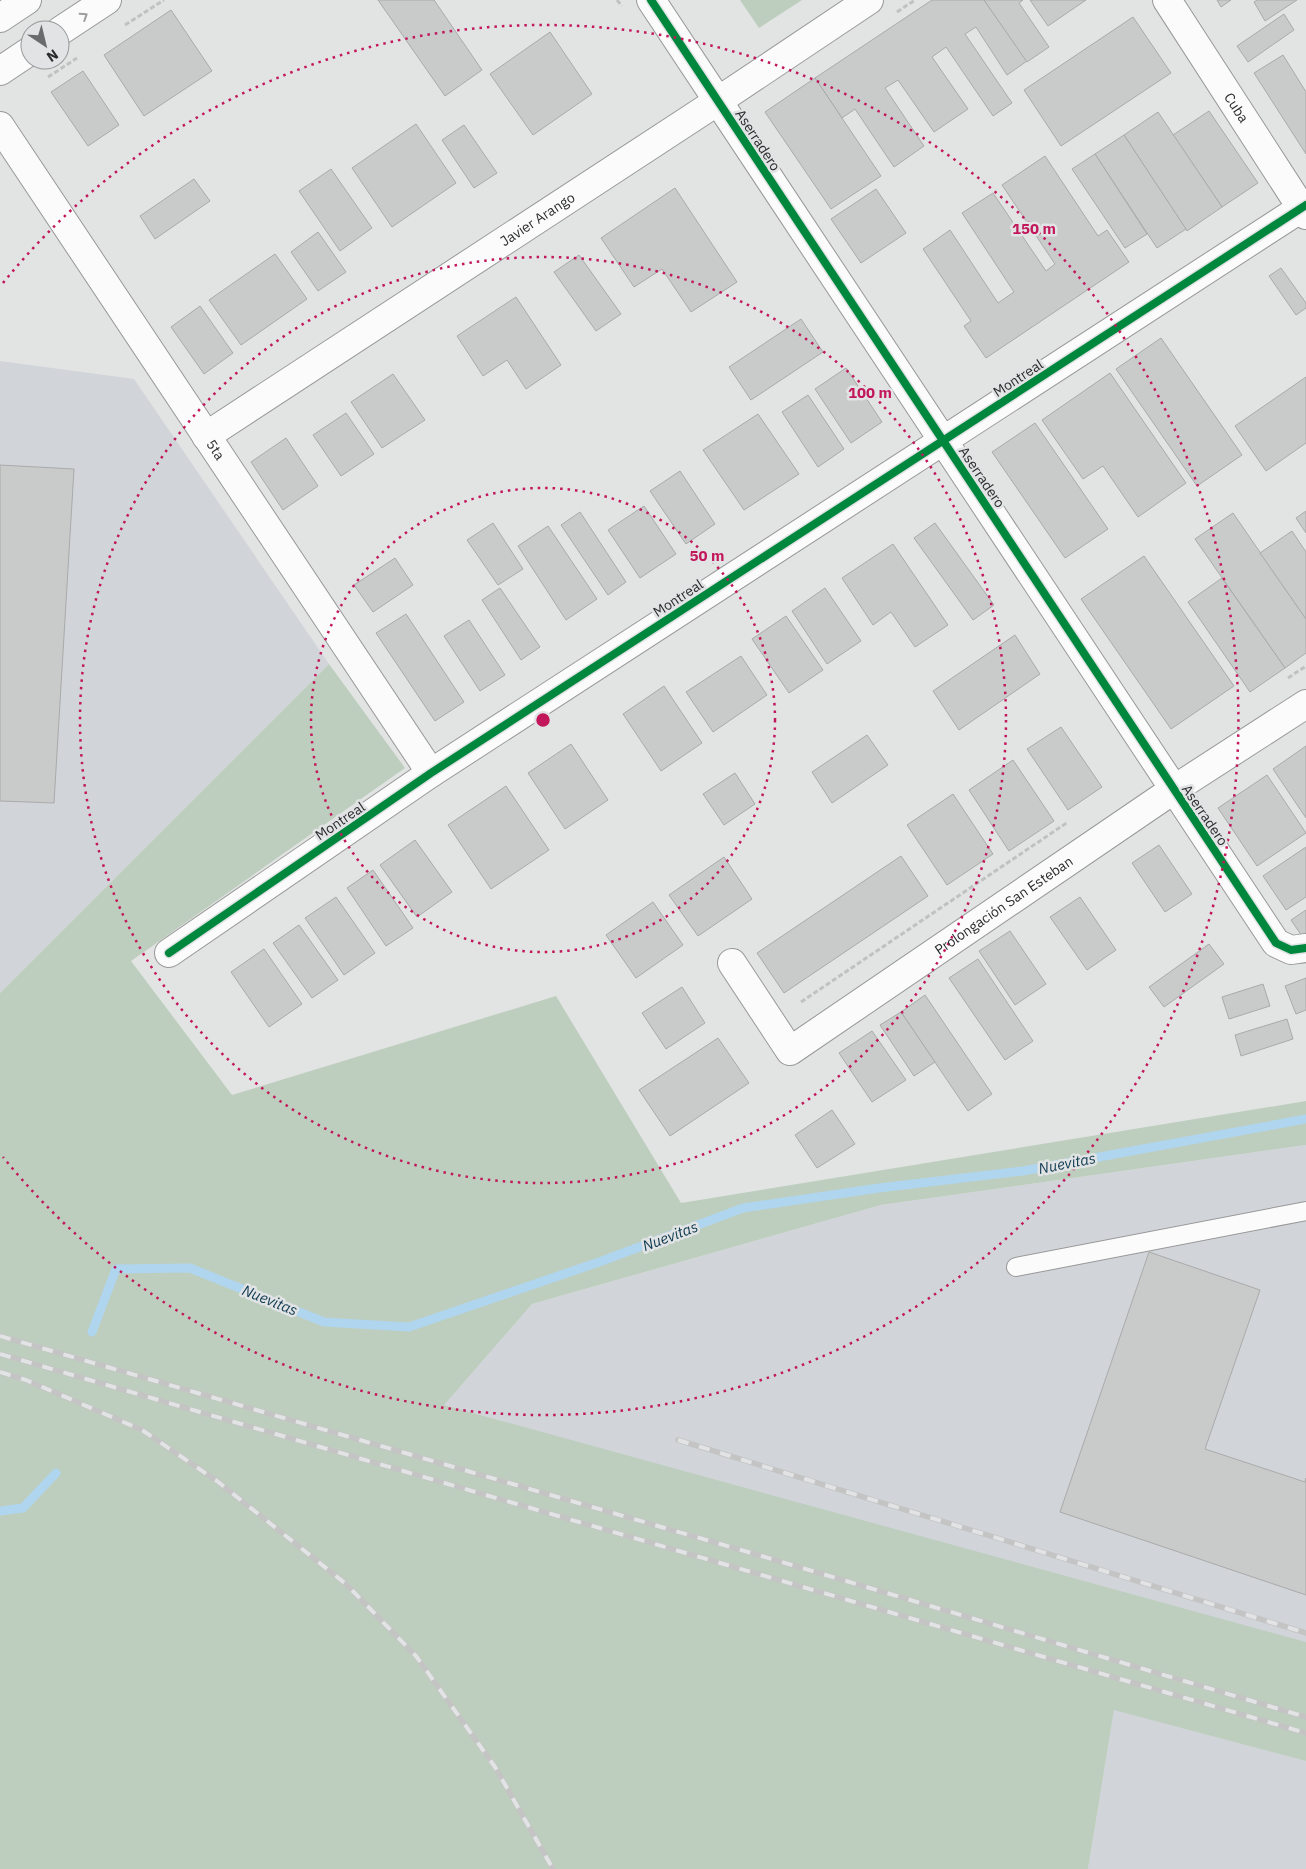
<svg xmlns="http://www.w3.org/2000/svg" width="1306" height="1869" viewBox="0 0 1306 1869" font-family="'IBM Plex Sans',sans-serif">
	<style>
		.built { fill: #d1d5da }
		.green { fill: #becebe }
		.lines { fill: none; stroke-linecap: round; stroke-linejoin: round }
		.stream { stroke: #b0d5ee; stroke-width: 9 }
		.building { fill: #c9caca; stroke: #a9aaaa }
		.service-casing { stroke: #989899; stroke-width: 20 }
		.minor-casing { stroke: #989899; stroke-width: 30 }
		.primary-casing { stroke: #989899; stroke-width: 30 }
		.path { stroke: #c1c1c2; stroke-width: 3; stroke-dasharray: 5 2.5; stroke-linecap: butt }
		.service { stroke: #fbfbfb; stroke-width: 18 }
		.minor { stroke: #fbfbfb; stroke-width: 28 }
		.primary { stroke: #fbfbfb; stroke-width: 28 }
		.rail-casing { stroke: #c4c4c4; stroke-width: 5.5 }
		.rail { stroke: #e1e3e4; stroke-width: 4; stroke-dasharray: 11; stroke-linecap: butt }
		.cycleway-casing { stroke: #e1e3e4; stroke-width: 11 }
		.cycleway { stroke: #00873e; stroke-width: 8 }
		.oneway { stroke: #9d9d9e }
		.ring { fill: none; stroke: #c2185b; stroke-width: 2.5; stroke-dasharray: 2.5 5 }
		.labels { text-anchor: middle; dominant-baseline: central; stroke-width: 5; stroke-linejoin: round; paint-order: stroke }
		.street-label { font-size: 14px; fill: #2a2b2c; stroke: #e1e3e4 }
		.water-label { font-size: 15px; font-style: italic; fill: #0f3a51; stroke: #e1e3e4 }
		.centre { fill: #c2185b; stroke: #e1e3e4; stroke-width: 2.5 }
		.ring-label { font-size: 15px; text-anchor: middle; font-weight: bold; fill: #c2185b; stroke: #e1e3e4; stroke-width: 5; stroke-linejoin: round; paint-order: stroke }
	</style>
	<rect width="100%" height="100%" fill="#e2e3e3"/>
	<!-- built -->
	<g class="built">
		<path d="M 0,361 L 134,379 L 329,664 L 0,993 Z"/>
		<path d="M 1306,1145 L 1306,1644 L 443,1405 L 532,1304 L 881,1205 Z"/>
		<path d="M 1114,1709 L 1306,1761 L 1306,1869 L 1088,1869 Z"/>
	</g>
	<!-- green -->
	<g class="green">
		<path d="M 740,0 L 802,0 L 759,28 Z"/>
		<path d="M 329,664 L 405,768 L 131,961 L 232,1095 L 556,996 L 681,1203 L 1306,1101 L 1306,1145 L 881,1205 L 532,1304 L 444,1405 L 1306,1642 L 1306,1761 L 1114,1710 L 1088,1869 L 0,1869 L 0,993 Z"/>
	</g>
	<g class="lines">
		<!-- stream -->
		<g class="stream">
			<path d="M 92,1332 L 116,1269 L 190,1268 L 324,1322 L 409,1327 L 602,1261 L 743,1208 L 879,1188 L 1023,1171 L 1306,1119"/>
			<path d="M 0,1511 L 23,1508 L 56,1473"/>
		</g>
	</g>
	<!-- building -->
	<g class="building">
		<path d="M 378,0 L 434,0 L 482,70 L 445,96 Z"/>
		<path d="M 932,0 L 984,0 L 1027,61 L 1007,75 L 976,27 L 965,34 L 1012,103 L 993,116 L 946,47 L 932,57 L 968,109 L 934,132 L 898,80 L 885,88 L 924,146 L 894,167 L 855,109 L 842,118 L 815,78 Z"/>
		<path d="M 984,0 L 1023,0 L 1019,3 L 1049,47 L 1027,62 Z"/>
		<path d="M 1030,0 L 1086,0 L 1048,26 Z"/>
		<path d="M 1217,0 L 1231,0 L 1221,7 Z"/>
		<path d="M 1257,0 L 1297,0 L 1265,21 L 1254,2 Z"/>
		<path d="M 171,10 L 212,71 L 144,116 L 104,55 Z"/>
		<path d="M 1284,14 L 1294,30 L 1248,62 L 1237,46 Z"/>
		<path d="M 1133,17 L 1171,73 L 1061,146 L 1024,90 Z"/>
		<path d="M 550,32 L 592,94 L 533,135 L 490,74 Z"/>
		<path d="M 1283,55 L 1306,92 L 1306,154 L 1254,73 Z"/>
		<path d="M 83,71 L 119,125 L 88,146 L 51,92 Z"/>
		<path d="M 815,78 L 881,176 L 831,209 L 765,112 Z"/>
		<path d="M 1209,111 L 1258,183 L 1222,207 L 1173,135 Z"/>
		<path d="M 1158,112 L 1222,207 L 1187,231 L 1124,135 Z"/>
		<path d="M 416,124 L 456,183 L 392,227 L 352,168 Z"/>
		<path d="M 464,125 L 497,173 L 474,188 L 442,140 Z"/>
		<path d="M 1124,135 L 1186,229 L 1157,248 L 1095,154 Z"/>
		<path d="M 1095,154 L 1147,234 L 1125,248 L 1072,169 Z"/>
		<path d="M 1045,156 L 1098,236 L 1107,230 L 1129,262 L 986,358 L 964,326 L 971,321 L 923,249 L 950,230 L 998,303 L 1014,292 L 962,213 L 993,193 L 1046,271 L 1055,264 L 1002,185 Z"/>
		<path d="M 331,169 L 372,228 L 340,251 L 299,191 Z"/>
		<path d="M 194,179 L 210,201 L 155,239 L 140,216 Z"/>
		<path d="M 675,188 L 737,282 L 691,312 L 662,269 L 634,287 L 601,238 Z"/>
		<path d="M 876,189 L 906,233 L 861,263 L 831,219 Z"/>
		<path d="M 318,232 L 346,272 L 318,291 L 291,252 Z"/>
		<path d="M 275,254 L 307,299 L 241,345 L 209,300 Z"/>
		<path d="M 579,255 L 621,314 L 596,331 L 554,272 Z"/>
		<path d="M 1281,268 L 1306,303 L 1306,308 L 1296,315 L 1269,276 Z"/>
		<path d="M 516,297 L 561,365 L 526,389 L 507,360 L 483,376 L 457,336 Z"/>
		<path d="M 200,306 L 233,353 L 204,374 L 171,327 Z"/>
		<path d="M 801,319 L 823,352 L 751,400 L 729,367 Z"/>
		<path d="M 1161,338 L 1242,455 L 1197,486 L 1116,369 Z"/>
		<path d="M 846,368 L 882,422 L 851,443 L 815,389 Z"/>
		<path d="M 1110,373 L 1186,483 L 1138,517 L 1103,466 L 1083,479 L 1042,420 Z"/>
		<path d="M 393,374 L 425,420 L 382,448 L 351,402 Z"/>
		<path d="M 1306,377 L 1306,443 L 1266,471 L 1235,426 Z"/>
		<path d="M 808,395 L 844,449 L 818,467 L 782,412 Z"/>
		<path d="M 346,413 L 374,454 L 341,476 L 313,435 Z"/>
		<path d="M 758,414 L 799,474 L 744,510 L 703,450 Z"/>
		<path d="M 1035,423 L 1108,529 L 1065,558 L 992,452 Z"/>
		<path d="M 286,438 L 318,486 L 283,510 L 251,462 Z"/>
		<path d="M 0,465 L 74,469 L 54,803 L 0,801 Z"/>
		<path d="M 680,471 L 715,524 L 686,544 L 650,491 Z"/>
		<path d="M 644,506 L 676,554 L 640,578 L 608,530 Z"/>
		<path d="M 1306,511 L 1306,533 L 1296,518 Z"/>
		<path d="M 580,512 L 626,582 L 608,595 L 561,525 Z"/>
		<path d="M 1233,513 L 1306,619 L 1306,653 L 1285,668 L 1195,539 Z"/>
		<path d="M 493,523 L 523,569 L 498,585 L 467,540 Z"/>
		<path d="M 935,523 L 994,605 L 973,620 L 914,538 Z"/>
		<path d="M 548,526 L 597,599 L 566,620 L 518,546 Z"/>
		<path d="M 1292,531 L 1306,552 L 1306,619 L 1260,553 Z"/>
		<path d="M 893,544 L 948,625 L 915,647 L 891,612 L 873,625 L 842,578 Z"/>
		<path d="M 1144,556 L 1234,686 L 1171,729 L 1081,599 Z"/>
		<path d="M 395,558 L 413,585 L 373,612 L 354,585 Z"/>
		<path d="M 1222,578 L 1285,668 L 1250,692 L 1188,602 Z"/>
		<path d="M 500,588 L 540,647 L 521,660 L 482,600 Z"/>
		<path d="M 825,588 L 861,641 L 827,664 L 792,611 Z"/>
		<path d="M 406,614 L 464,702 L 435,721 L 376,633 Z"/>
		<path d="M 786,616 L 823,670 L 789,693 L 752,639 Z"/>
		<path d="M 469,620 L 505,675 L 480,691 L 444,636 Z"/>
		<path d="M 1015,635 L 1040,674 L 959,730 L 933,691 Z"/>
		<path d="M 741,656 L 767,695 L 713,732 L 686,692 Z"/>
		<path d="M 664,686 L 702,743 L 661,771 L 623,714 Z"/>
		<path d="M 1061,727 L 1102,787 L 1068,810 L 1027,749 Z"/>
		<path d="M 867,735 L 888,765 L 832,803 L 812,772 Z"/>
		<path d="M 571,744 L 608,800 L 565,829 L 528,773 Z"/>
		<path d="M 1306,746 L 1306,818 L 1273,769 Z"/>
		<path d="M 1013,760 L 1054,821 L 1009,851 L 969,790 Z"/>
		<path d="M 735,773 L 755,804 L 724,825 L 703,794 Z"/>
		<path d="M 1267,775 L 1306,833 L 1257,866 L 1218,808 Z"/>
		<path d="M 506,786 L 549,850 L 491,889 L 448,825 Z"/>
		<path d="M 953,794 L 993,854 L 947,885 L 907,825 Z"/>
		<path d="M 415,840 L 452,892 L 417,917 L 380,865 Z"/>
		<path d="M 1159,845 L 1192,894 L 1165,912 L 1132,863 Z"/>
		<path d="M 1306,847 L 1306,897 L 1286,910 L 1263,876 Z"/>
		<path d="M 901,856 L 928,896 L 784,993 L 757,953 Z"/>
		<path d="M 724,857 L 752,899 L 698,936 L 669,895 Z"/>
		<path d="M 373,870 L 413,928 L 386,946 L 347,888 Z"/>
		<path d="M 336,897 L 375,953 L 344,975 L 305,918 Z"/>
		<path d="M 1080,897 L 1116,950 L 1087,970 L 1050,917 Z"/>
		<path d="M 653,902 L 683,945 L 636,978 L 606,935 Z"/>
		<path d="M 1306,910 L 1306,942 L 1291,920 Z"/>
		<path d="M 299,925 L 338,980 L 312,998 L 273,943 Z"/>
		<path d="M 1010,931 L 1046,984 L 1015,1005 L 979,951 Z"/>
		<path d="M 1209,944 L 1224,964 L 1164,1007 L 1149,987 Z"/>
		<path d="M 264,949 L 302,1004 L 269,1027 L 231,972 Z"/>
		<path d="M 978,959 L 1033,1041 L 1005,1060 L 949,978 Z"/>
		<path d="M 1306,978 L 1306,1010 L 1296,1014 L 1285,986 Z"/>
		<path d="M 1263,984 L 1270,1006 L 1229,1019 L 1222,997 Z"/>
		<path d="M 682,987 L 705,1023 L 666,1049 L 642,1013 Z"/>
		<path d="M 925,995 L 992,1094 L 968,1111 L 901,1012 Z"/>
		<path d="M 901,1012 L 935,1062 L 914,1076 L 880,1025 Z"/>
		<path d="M 1287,1019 L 1293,1039 L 1241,1056 L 1235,1035 Z"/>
		<path d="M 872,1031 L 906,1080 L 872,1102 L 839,1053 Z"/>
		<path d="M 718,1038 L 749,1083 L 670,1136 L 639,1090 Z"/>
		<path d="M 832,1110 L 855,1144 L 817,1168 L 795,1135 Z"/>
		<path d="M 1149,1252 L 1260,1290 L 1205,1449 L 1305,1482 L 1306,1478 L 1306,1595 L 1060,1512 Z"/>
	</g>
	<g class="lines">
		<defs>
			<path id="service" d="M 1016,1267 L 1306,1211"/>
			<g id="minor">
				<path d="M 651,0 L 1276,943 L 1291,950 L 1306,948"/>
				<path id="s1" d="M 1167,0 L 1306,215"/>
				<path id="s2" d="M 0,126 L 431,773"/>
				<path id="s3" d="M 206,436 L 718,101 L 869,0"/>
				<path d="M 169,953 L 431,773 L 1306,205"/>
				<path id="s4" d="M 732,963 L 790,1051 L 1173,790 L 1306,704"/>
			</g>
			<g id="primary">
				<path d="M 0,18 L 27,0"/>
				<path d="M 60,31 L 107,0"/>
				<path d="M 0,71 L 30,51"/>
			</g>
		</defs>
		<!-- service casing -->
		<use href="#service" class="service-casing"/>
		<!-- minor casing -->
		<use href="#minor" class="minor-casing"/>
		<!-- primary casing -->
		<use href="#primary" class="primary-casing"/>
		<!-- path -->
		<g class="path">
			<path d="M 617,0 L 622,6"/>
			<path d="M 897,12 L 915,0"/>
			<path d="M 125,25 L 164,0"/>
			<path d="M 48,77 L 77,58"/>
			<path d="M 1288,678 L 1306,666"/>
			<path d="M 801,1002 L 1068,822"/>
		</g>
		<!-- service -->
		<use href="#service" class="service"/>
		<!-- minor -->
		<use href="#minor" class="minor"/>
		<!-- primary -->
		<use href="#primary" class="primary"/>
		<defs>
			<g id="rail">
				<path d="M 0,1336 L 748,1552 L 1306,1717"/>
				<path d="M 0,1354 L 1306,1733"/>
				<path d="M 0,1372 L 26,1380 L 142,1430 L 217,1481 L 346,1584 L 416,1656 L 495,1767 L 553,1869"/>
				<path d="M 678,1440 L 1306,1633"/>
			</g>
		</defs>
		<!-- rail casing -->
		<use href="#rail" class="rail-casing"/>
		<!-- rail -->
		<use href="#rail" class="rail"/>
		<defs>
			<g id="cycleway">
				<path d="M 651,0 L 1276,943 L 1291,950 L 1306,948"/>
				<path d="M 169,953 L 431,773 L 1306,205"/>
			</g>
		</defs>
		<!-- cycleway casing -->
		<use href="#cycleway" class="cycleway-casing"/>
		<!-- cycleway -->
		<use href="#cycleway" class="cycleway"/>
	</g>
	<!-- one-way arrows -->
	<defs><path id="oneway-chevron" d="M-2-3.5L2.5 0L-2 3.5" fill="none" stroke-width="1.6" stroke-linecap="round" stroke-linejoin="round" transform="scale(1.25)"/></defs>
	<use class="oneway" href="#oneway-chevron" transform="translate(84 16) rotate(-33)"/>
	<!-- distance rings -->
	<g class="ring">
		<circle cx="543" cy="720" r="232"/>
		<circle cx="543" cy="720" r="463"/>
		<path d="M3 283A695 695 0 1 1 3 1157"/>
	</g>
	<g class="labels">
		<!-- street labels -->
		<g class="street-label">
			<text stroke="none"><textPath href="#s1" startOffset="128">Cuba</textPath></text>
			<text transform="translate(758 140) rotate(57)">Aserradero</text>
			<text stroke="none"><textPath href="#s3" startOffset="396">Javier Arango</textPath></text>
			<text transform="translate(1018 378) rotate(-33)">Montreal</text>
			<text stroke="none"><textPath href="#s2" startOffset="389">5ta</textPath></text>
			<text transform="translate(982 477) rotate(56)">Aserradero</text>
			<text transform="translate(678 598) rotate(-33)">Montreal</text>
			<text transform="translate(1205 815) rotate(56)">Aserradero</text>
			<text transform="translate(340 821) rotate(-34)">Montreal</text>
			<text stroke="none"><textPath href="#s4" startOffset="364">Prolongación San Esteban</textPath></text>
		</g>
		<!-- water labels -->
		<g class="water-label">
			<text transform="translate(1067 1163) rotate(-11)">Nuevitas</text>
			<text transform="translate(670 1236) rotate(-21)">Nuevitas</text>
			<text transform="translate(270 1300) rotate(22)">Nuevitas</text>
		</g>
	</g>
	<circle cx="543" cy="720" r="8" class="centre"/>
	<g class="ring-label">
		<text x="1034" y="234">150 m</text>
		<text x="870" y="398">100 m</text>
		<text x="707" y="561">50 m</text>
	</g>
	<!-- north arrow -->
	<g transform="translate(45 45) rotate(145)"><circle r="24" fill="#e1e3e4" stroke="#98999a"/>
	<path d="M0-4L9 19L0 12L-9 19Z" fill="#6a6b6c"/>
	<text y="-8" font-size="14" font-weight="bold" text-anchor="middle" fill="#2a2b2c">N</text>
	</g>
</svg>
